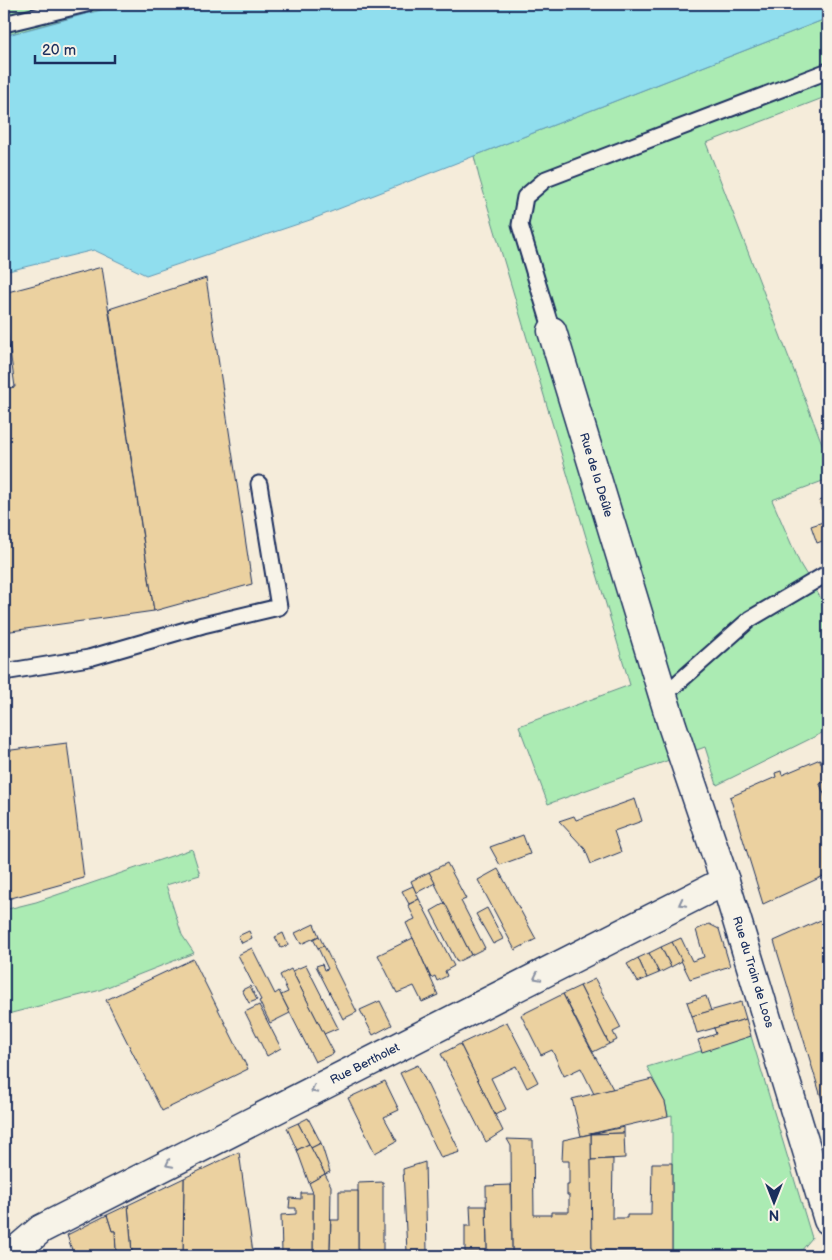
<svg xmlns="http://www.w3.org/2000/svg" width="832" height="1260" viewBox="0 0 832 1260" font-family="'Balsamiq Sans',sans-serif">
	<style>
		.green { fill: #abebb3; stroke: #638d88 }
		.water { fill: #90deee; stroke: #6198b4 }
		.building { fill: #ebd1a0; stroke: #1b2f5e }
		.lines { fill: none; stroke-linecap: round; stroke-linejoin: round }
		.lane-casing { stroke: #1b2f5e; stroke-width: 19 }
		.street-casing { stroke: #1b2f5e; stroke-width: 31 }
		.lane { stroke: #f7f3e8; stroke-width: 15 }
		.street { stroke: #f7f3e8; stroke-width: 28 }
		.oneway { stroke: #8991a3 }
		.labels { text-anchor: middle; dominant-baseline: central; stroke-width: 4.5; stroke-linejoin: round; paint-order: stroke }
		.street-label { font-size: 12px; fill: #1b2f5e; stroke: #f7f3e8 }
	</style>
	<rect width="100%" height="100%" fill="#f5ecda"/>
	<filter id="ink" filterUnits="userSpaceOnUse"><feTurbulence type="fractalNoise" baseFrequency=".02" numOctaves="2"/><feDisplacementMap in="SourceGraphic" scale="10" xChannelSelector="R" yChannelSelector="G"/><feConvolveMatrix kernelMatrix="1 2 1 2 8 2 1 2 1" color-interpolation-filters="sRGB"/></filter>
	<g filter="url(#ink)">
		<!-- green -->
		<g class="green">
			<path d="M 23,4 L 123,4 L 4,36 L 4,8 Z"/>
			<path d="M 828,18 L 828,96 L 706,143 L 828,459 L 828,479 L 772,500 L 800,564 L 828,610 L 828,730 L 717,785 L 705,747 L 548,804 L 519,726 L 630,685 L 479,177 L 474,156 Z"/>
			<path d="M 192,849 L 200,875 L 166,885 L 182,935 L 194,953 L 97,991 L 4,1015 L 4,910 L 36,902 Z"/>
			<path d="M 751,1036 L 812,1238 L 801,1251 L 672,1251 L 672,1115 L 668,1116 L 665,1102 L 647,1067 Z"/>
		</g>
		<!-- water -->
		<path class="water" d="M 123,4 L 828,4 L 828,18 L 310,220 L 146,275 L 94,250 L 4,272 L 4,36 Z"/>
		<!-- building -->
		<g class="building">
			<path d="M 102,267 L 154,611 L 4,632 L 4,389 L 15,387 L 4,307 L 4,293 Z"/>
			<path d="M 206,278 L 252,584 L 154,611 L 109,309 Z"/>
			<path d="M 4,307 L 7,332 L 4,332 Z"/>
			<path d="M 828,498 L 828,525 L 819,501 Z"/>
			<path d="M 823,522 L 828,539 L 817,543 L 811,526 Z"/>
			<path d="M 67,743 L 84,878 L 4,900 L 4,751 Z"/>
			<path d="M 820,759 L 821,764 L 828,761 L 828,780 L 820,784 L 828,803 L 828,874 L 763,904 L 730,797 L 776,777 L 775,773 L 781,771 L 782,775 Z"/>
			<path d="M 828,780 L 828,803 L 820,784 Z"/>
			<path d="M 635,799 L 642,821 L 614,831 L 621,852 L 591,864 L 585,849 L 559,821 L 574,816 L 576,820 Z"/>
			<path d="M 523,835 L 530,854 L 500,865 L 490,847 Z"/>
			<path d="M 447,863 L 466,899 L 461,901 L 485,948 L 471,955 L 429,872 Z"/>
			<path d="M 498,869 L 536,939 L 515,950 L 478,880 Z"/>
			<path d="M 429,872 L 435,883 L 416,893 L 411,881 Z"/>
			<path d="M 413,886 L 419,899 L 409,904 L 402,891 Z"/>
			<path d="M 419,899 L 454,966 L 445,971 L 447,976 L 437,981 L 435,976 L 431,978 L 406,923 L 415,919 L 408,905 Z"/>
			<path d="M 445,903 L 471,955 L 457,962 L 431,911 Z"/>
			<path d="M 487,908 L 503,939 L 493,944 L 476,914 Z"/>
			<path d="M 823,919 L 827,930 L 828,929 L 828,1120 L 774,941 Z"/>
			<path d="M 314,924 L 319,936 L 301,944 L 295,933 Z"/>
			<path d="M 709,924 L 719,929 L 730,966 L 690,979 L 672,942 L 681,938 L 692,961 L 704,957 L 696,930 Z"/>
			<path d="M 249,931 L 252,938 L 242,943 L 238,936 Z"/>
			<path d="M 283,933 L 288,945 L 281,948 L 275,937 Z"/>
			<path d="M 319,936 L 324,946 L 318,948 L 313,939 Z"/>
			<path d="M 413,938 L 438,995 L 422,1002 L 414,986 L 397,993 L 378,955 Z"/>
			<path d="M 672,942 L 682,961 L 671,967 L 661,947 Z"/>
			<path d="M 324,946 L 357,1012 L 343,1019 L 316,966 L 322,964 L 324,970 L 328,969 L 318,948 Z"/>
			<path d="M 661,947 L 671,967 L 659,973 L 649,953 Z"/>
			<path d="M 252,948 L 275,994 L 279,991 L 290,1013 L 270,1023 L 259,1001 L 261,1000 L 238,955 Z"/>
			<path d="M 649,953 L 659,973 L 647,978 L 638,958 Z"/>
			<path d="M 638,958 L 647,978 L 638,982 L 627,964 Z"/>
			<path d="M 193,959 L 248,1069 L 162,1111 L 106,1000 Z"/>
			<path d="M 306,965 L 338,1028 L 324,1034 L 292,971 Z"/>
			<path d="M 291,969 L 334,1053 L 315,1062 L 281,995 L 288,992 L 280,975 Z"/>
			<path d="M 595,979 L 621,1028 L 613,1032 L 617,1040 L 609,1044 L 580,986 Z"/>
			<path d="M 250,986 L 257,1000 L 249,1003 L 242,990 Z"/>
			<path d="M 580,986 L 609,1044 L 593,1052 L 563,994 Z"/>
			<path d="M 563,994 L 581,1031 L 613,1089 L 594,1094 L 581,1068 L 564,1076 L 552,1050 L 541,1055 L 521,1015 Z"/>
			<path d="M 706,996 L 711,1011 L 692,1016 L 687,1002 Z"/>
			<path d="M 380,1001 L 392,1025 L 373,1035 L 360,1010 Z"/>
			<path d="M 741,1002 L 746,1019 L 697,1033 L 692,1016 Z"/>
			<path d="M 259,1005 L 281,1048 L 267,1056 L 245,1012 Z"/>
			<path d="M 746,1019 L 751,1036 L 702,1052 L 698,1040 L 716,1034 L 714,1028 Z"/>
			<path d="M 507,1022 L 538,1082 L 527,1088 L 516,1066 L 491,1078 L 506,1109 L 495,1115 L 460,1044 Z"/>
			<path d="M 460,1044 L 503,1131 L 486,1142 L 441,1054 Z"/>
			<path d="M 418,1065 L 460,1152 L 441,1158 L 400,1073 Z"/>
			<path d="M 652,1079 L 665,1102 L 668,1116 L 581,1136 L 572,1099 Z"/>
			<path d="M 385,1081 L 399,1110 L 384,1117 L 397,1141 L 375,1153 L 348,1098 Z"/>
			<path d="M 308,1118 L 321,1143 L 311,1148 L 298,1123 Z"/>
			<path d="M 298,1123 L 309,1144 L 297,1150 L 287,1128 Z"/>
			<path d="M 624,1127 L 624,1133 L 591,1134 Z"/>
			<path d="M 624,1133 L 625,1158 L 591,1160 L 591,1134 Z"/>
			<path d="M 591,1134 L 592,1251 L 512,1252 L 511,1146 L 507,1139 L 533,1140 L 534,1215 L 551,1215 L 551,1212 L 569,1212 L 569,1195 L 567,1195 L 567,1185 L 569,1185 L 569,1161 L 562,1161 L 563,1140 Z"/>
			<path d="M 321,1143 L 330,1172 L 325,1174 L 311,1148 Z"/>
			<path d="M 309,1144 L 325,1174 L 309,1183 L 297,1150 Z"/>
			<path d="M 239,1152 L 253,1253 L 183,1253 L 184,1178 Z"/>
			<path d="M 613,1159 L 612,1218 L 627,1218 L 627,1215 L 651,1215 L 652,1163 L 672,1163 L 672,1251 L 592,1251 L 591,1160 Z"/>
			<path d="M 425,1162 L 427,1252 L 407,1252 L 403,1169 Z"/>
			<path d="M 325,1174 L 331,1186 L 330,1253 L 313,1253 L 313,1193 L 309,1183 Z"/>
			<path d="M 184,1178 L 183,1253 L 132,1253 L 128,1205 Z"/>
			<path d="M 383,1182 L 383,1252 L 358,1253 L 358,1183 Z"/>
			<path d="M 511,1185 L 512,1252 L 487,1252 L 486,1186 Z"/>
			<path d="M 339,1191 L 358,1191 L 358,1253 L 330,1253 L 331,1220 L 339,1220 Z"/>
			<path d="M 301,1193 L 313,1193 L 313,1253 L 282,1253 L 281,1215 L 296,1214 L 296,1208 L 289,1208 L 290,1198 L 301,1199 Z"/>
			<path d="M 128,1205 L 132,1253 L 116,1253 L 115,1231 L 112,1231 L 107,1215 Z"/>
			<path d="M 470,1206 L 486,1206 L 487,1252 L 465,1252 L 465,1226 L 471,1226 Z"/>
			<path d="M 107,1215 L 112,1231 L 115,1231 L 116,1253 L 73,1253 L 67,1235 Z"/>
		</g>
		<g class="lines">
			<defs>
				<g id="lane">
					<path d="M 4,24 L 86,4"/>
					<path d="M 552,331 L 520,225 L 525,197 L 546,179 L 828,71"/>
					<path d="M 4,672 L 89,658 L 203,625 L 279,607 L 259,484"/>
					<path d="M 663,696 L 750,619 L 828,573"/>
				</g>
				<g id="street">
					<path d="M 552,331 L 672,725 L 725,881 L 828,1220"/>
					<path d="M 13,1256 L 14,1252 L 41,1229 L 725,881"/>
				</g>
			</defs>
			<!-- lane casing -->
			<use href="#lane" class="lane-casing"/>
			<!-- street casing -->
			<use href="#street" class="street-casing"/>
			<!-- lane -->
			<use href="#lane" class="lane"/>
			<!-- street -->
			<use href="#street" class="street"/>
		</g>
		<!-- one-way arrows -->
		<defs><path id="oneway-chevron" d="M-2-3.5L2.5 0L-2 3.5" fill="none" stroke-width="1.6" stroke-linecap="round" stroke-linejoin="round" transform="scale(1.25)"/></defs>
		<g class="oneway">
			<use href="#oneway-chevron" transform="translate(682 903) rotate(153)"/>
			<use href="#oneway-chevron" transform="translate(537 977) rotate(153)"/>
			<use href="#oneway-chevron" transform="translate(314 1090) rotate(153)"/>
			<use href="#oneway-chevron" transform="translate(169 1164) rotate(153)"/>
		</g>
	</g>
	<g class="labels">
		<!-- street labels -->
		<g class="street-label">
			<text transform="translate(596 475) rotate(73)">Rue de la Deûle</text>
			<text transform="translate(753 972) rotate(73)">Rue du Train de Loos</text>
			<text transform="translate(365 1064) rotate(-27)">Rue Bertholet</text>
		</g>
	</g>
	<!-- margin -->
	<rect width="832" height="1260" fill="none" stroke="#f7f3e8" stroke-width="20"/>
	<rect x="10" y="10" width="812" height="1240" fill="none" stroke="#1b2f5e" stroke-width="2" filter="url(#ink)"/>
	<!-- north arrow -->
	<g transform="translate(774 1202) rotate(180)" stroke="#f7f3e8" stroke-width="4" paint-order="stroke">
	<path d="M0-4L9 19L0 12L-9 19Z" fill="#1b2f5e"/>
	<text y="-8" font-size="14" font-weight="bold" text-anchor="middle" fill="#1b2f5e">N</text>
	</g>
	<!-- scale -->
	<path d="M35 55v8h80v-8" fill="none" stroke="#1b2f5e" stroke-width="2.5"/>
	<text x="42" y="55" font-size="15" fill="#1b2f5e" stroke="#f7f3e8" stroke-width="4" paint-order="stroke">20 m</text>
</svg>
